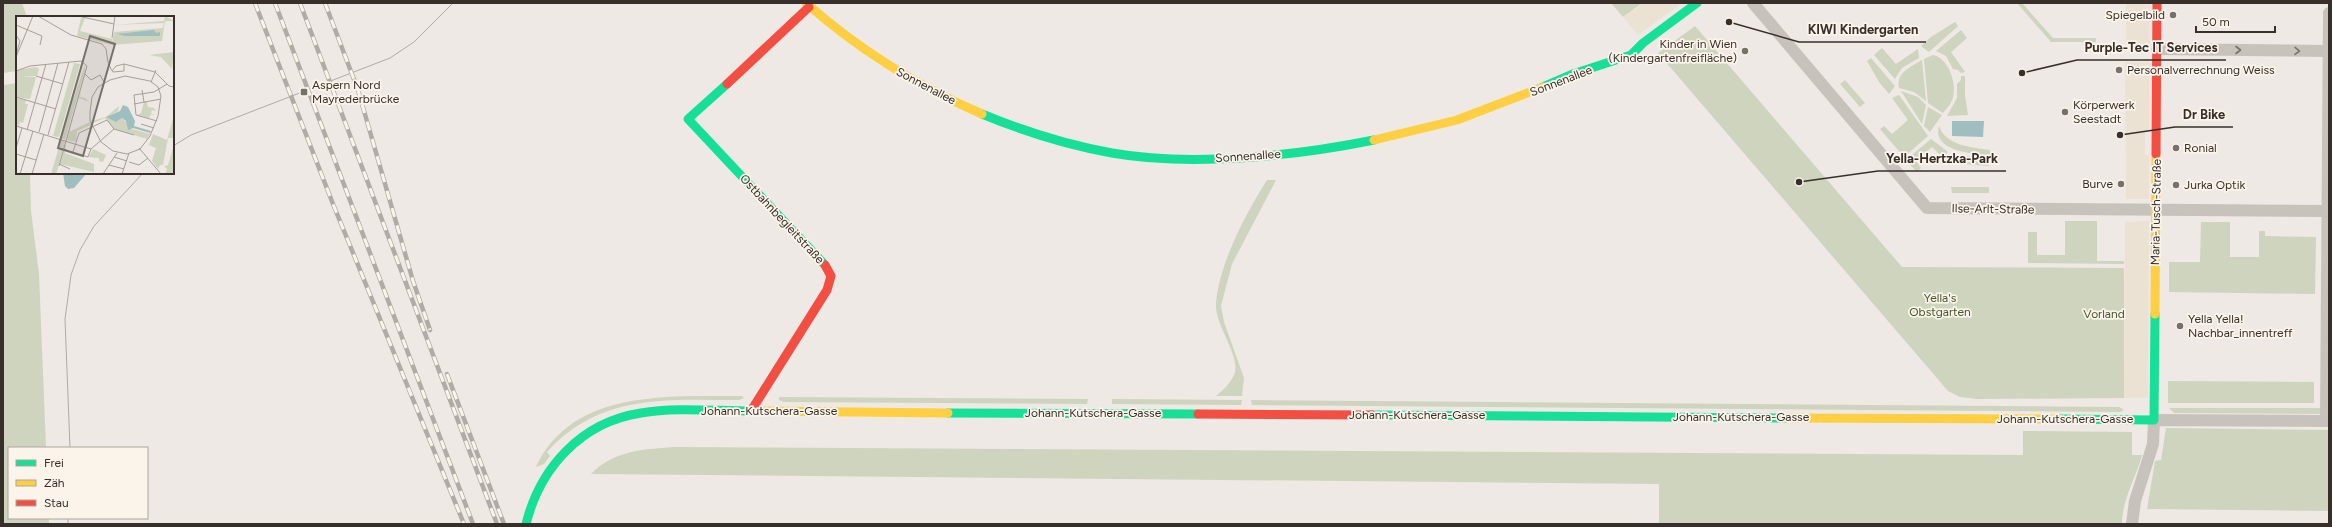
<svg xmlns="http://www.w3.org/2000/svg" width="2332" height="527" viewBox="0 0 2332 527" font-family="Figtree,sans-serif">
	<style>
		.green { fill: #cfd4be }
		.plaza { fill: #ece2d3 }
		.water { fill: #9fbec0 }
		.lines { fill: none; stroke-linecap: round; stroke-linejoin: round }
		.street { stroke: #c8c2bc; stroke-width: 12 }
		.fast { stroke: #16e098; stroke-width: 9 }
		.slow { stroke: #ffcf43; stroke-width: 9 }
		.jam { stroke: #f24e42; stroke-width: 9 }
		.tram { stroke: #b0aba6; stroke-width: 1 }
		.rail-casing { stroke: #b0aba6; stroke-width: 4.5 }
		.rail { stroke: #faf4eb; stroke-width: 3; stroke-dasharray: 9; stroke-linecap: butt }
		.oneway { stroke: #79716c }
		.poi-dot { fill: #78706b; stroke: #faf4eb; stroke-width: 1.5 }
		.labels { text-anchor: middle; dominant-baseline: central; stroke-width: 3.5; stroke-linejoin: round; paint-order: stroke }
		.poi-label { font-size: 12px; fill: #392f2a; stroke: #faf4eb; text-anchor: start }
		.street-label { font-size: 12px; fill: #392f2a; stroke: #faf4eb }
		.park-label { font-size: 12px; fill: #46582d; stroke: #faf4eb }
		.inset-road { fill: none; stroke: #a69f9a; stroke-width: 1 }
		.view { fill: #78706b; fill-opacity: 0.15; stroke: #78706b; stroke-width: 2 }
		.inset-edge { fill: none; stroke: #392f2a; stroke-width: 2 }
		.leader { fill: none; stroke: #392f2a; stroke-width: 1.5 }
		.callout-dot { fill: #392f2a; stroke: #faf4eb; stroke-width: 1.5 }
		.callout-label { font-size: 13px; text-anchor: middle; font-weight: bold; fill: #392f2a; stroke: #faf4eb; stroke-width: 3.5; stroke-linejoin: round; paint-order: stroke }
	</style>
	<rect width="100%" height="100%" fill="#eee9e4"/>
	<!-- green -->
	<g class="green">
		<path d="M 3,3 L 22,3 L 27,17 L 17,17 L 17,71 L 3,73 Z"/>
		<path d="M 1611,3 L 1642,3 L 1623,17 Z"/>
		<path d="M 2017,3 L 2022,3 L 2053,38 L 2096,38 L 2096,42 L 2051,42 Z"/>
		<path d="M 1955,22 L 1958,26 L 1929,52 L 1921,46 L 1931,37 Z"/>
		<path d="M 1695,26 L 1902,267 L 2124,268 L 2124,398 L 1977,399 L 1960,397 L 1948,391 L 1658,53 Z"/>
		<path d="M 1961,30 L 1967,38 L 1951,52 L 1965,72 L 1961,73 L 1958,70 L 1953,69 L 1946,56 L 1936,51 Z"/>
		<path d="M 1882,48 L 1896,64 L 1918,49 L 1919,58 L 1902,68 L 1895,79 L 1874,55 Z"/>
		<path d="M 1933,55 C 1948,58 1957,82 1953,97 C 1952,103 1947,108 1943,113 L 1928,103 L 1924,59 Z"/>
		<path d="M 1871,58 L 1895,86 L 1889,94 L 1879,82 L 1867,61 Z"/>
		<path d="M 1922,60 L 1926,101 L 1914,92 L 1899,88 C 1896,72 1911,67 1922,60 Z"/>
		<path d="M 1961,76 L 1965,76 L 1965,95 L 1968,115 L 1947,116 L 1957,98 L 1957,84 L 1961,80 Z"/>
		<path d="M 1845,80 L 1865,103 L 1860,107 L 1840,84 Z"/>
		<path d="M 17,83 L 17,173 L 30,173 L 31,211 L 39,274 L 46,448 L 9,448 L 9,518 L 49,518 L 49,524 L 3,524 L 3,85 Z"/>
		<path d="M 1901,91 L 1918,97 L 1926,105 L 1922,124 Z"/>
		<path d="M 1899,95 L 1928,136 L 1904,157 L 1880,129 L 1884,126 L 1892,134 L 1908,120 L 1892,98 Z"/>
		<path d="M 1928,107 L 1942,115 L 1930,132 L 1924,126 Z"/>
		<path d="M 1939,126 C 1946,146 1971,147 1990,150 L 1990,156 C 1973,153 1932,152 1939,126 Z"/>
		<path d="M 1931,139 L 1947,151 L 1948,162 L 1932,147 L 1916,161 L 1921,168 L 1917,172 L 1906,160 Z"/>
		<path d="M 1955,154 L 1989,160 L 1989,166 L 1950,163 Z"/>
		<path d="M 1267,180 L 1276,180 L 1232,264 L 1221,306 L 1224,322 L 1244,378 L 1242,396 L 1216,396 C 1223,390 1230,384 1234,375 C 1242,357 1214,325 1216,303 C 1219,264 1246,213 1267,180 Z"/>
		<path d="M 1951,187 L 1989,187 L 1989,193 L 1952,193 Z"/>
		<path d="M 2065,221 L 2097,221 L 2097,261 L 2124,261 L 2124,264 L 2028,263 L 2028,232 L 2037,232 L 2037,255 L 2065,255 Z"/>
		<path d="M 2201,222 L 2230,222 L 2230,257 L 2259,257 L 2259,231 L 2265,231 L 2265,236 L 2316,237 L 2315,294 L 2169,292 L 2169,262 L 2200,262 Z"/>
		<path d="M 2168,381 L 2314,382 L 2314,403 L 2168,403 Z"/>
		<path d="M 742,396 L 744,398 L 739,400 C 667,400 600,393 547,452 L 550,456 L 544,464 L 536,467 C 573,388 670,397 742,396 Z"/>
		<path d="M 779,397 L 1088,399 L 1087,404 L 784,402 L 779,400 Z"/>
		<path d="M 1112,399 L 1242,400 L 1241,405 L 1112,404 Z"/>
		<path d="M 1251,400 L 2119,407 L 2124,410 L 2120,412 L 1252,405 Z"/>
		<path d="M 2169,408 L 2324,408 L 2324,414 L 2174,413 Z"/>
		<path d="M 2166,428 L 2329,430 L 2329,511 L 2147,509 L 2155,461 L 2161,460 Z"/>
		<path d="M 2023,431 L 2132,432 L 2132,455 L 2142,455 C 2136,478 2122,499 2122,524 L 1659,524 L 1659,484 L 591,474 C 614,450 645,449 676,447 L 2023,455 Z"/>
	</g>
	<!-- plaza -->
	<g class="plaza">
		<path d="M 1642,3 L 1682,3 L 1638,35 L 1623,17 Z"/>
		<rect x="2126" y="3" width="24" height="42"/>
		<path d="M 2125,62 L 2150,62 L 2149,131 L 2145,131 L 2145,155 L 2149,155 L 2149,199 L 2126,199 Z"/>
		<path d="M 2149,221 L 2148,398 L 2124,398 L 2125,222 Z"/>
	</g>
	<!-- water -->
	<g class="water">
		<path d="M 1952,121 L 1984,121 L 1983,137 L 1952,136 Z"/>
		<path d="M 63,173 L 87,173 L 74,188 L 68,189 L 65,186 Z"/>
	</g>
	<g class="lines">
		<!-- street -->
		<g class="street">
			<path d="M 1753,3 L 1927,208 L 2328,211"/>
			<path d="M 2157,49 L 2329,51"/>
			<path d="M 2326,421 L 2329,13"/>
			<path d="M 2132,524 L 2135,501 L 2153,444 L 2154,420 L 2329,421"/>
		</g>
		<!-- fast -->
		<g class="fast">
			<path d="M 727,84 L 688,119 L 825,265"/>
			<path d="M 1543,87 L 1573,74 L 1631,55 L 1643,43 L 1697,3"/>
			<path d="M 982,114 C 1023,131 1068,145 1112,153 C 1191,167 1295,156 1374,140"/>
			<path d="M 948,413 L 1198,414"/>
			<path d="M 1372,415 L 1785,418"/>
			<path d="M 2059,419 L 2154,420 L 2155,314"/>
			<path d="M 526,524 C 540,468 581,422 641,413 C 676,407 714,411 750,411"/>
		</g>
		<!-- slow -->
		<g class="slow">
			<path d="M 806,3 C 859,50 917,86 982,114"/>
			<path d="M 1374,140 L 1457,120 L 1543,87"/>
			<path d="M 2155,314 L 2156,154"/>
			<path d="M 750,411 L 948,413"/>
			<path d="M 1785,418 L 2059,419"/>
		</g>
		<!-- jam -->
		<g class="jam">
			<path d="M 727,84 L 809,7"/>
			<path d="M 2156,154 L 2157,3"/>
			<path d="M 751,411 L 827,290 L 831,276 L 825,265"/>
			<path d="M 1198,414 L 1372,415"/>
		</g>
		<!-- tram -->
		<g class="tram">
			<path d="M 173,146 L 191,135 L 390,58 L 414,42 L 453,3"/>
			<path d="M 70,448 L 65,319 L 71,275 L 80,250 L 94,226 L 143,173"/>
			<path d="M 68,518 L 68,524"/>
		</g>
		<defs>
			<g id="rail">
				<path d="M 255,3 L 333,204 L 464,524"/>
				<path d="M 275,3 L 473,524"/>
				<path d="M 300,3 L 497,524"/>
				<path d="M 325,3 L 358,90 L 413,281 L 430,330"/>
				<path d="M 447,374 L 504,524"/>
			</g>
		</defs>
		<!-- rail casing -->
		<use href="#rail" class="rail-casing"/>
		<!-- rail -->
		<use href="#rail" class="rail"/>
	</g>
	<!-- one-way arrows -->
	<defs><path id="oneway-chevron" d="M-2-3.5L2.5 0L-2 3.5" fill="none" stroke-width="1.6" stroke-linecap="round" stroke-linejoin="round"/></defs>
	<g class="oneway">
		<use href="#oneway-chevron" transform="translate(2238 50)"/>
		<use href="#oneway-chevron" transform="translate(2297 51) rotate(1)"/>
	</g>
	<!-- markers -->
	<g class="poi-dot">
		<circle cx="2173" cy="15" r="4"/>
		<circle cx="1745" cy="51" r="4"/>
		<circle cx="2119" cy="70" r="4"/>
		<rect x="300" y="88" width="8" height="8" rx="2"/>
		<circle cx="2065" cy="112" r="4"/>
		<circle cx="2176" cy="148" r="4"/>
		<circle cx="2121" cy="184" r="4"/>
		<circle cx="2176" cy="185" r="4"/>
		<circle cx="2180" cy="326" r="4"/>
	</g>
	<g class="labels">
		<!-- poi labels -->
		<g class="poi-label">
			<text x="2165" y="15" text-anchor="end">Spiegelbild</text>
			<text x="1737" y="44" text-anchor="end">Kinder in Wien<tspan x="1737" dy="14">(Kindergartenfreifläche)</tspan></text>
			<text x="2127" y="70">Personalverrechnung Weiss</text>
			<text x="312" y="85">Aspern Nord<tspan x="312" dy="14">Mayrederbrücke</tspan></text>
			<text x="2073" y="105">Körperwerk<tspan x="2073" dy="14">Seestadt</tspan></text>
			<text x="2184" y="148">Ronial</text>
			<text x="2113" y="184" text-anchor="end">Burve</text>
			<text x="2184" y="185">Jurka Optik</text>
			<text x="2188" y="319">Yella Yella!<tspan x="2188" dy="14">Nachbar_innentreff</tspan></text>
		</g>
		<!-- street labels -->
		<g class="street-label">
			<text transform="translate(1561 81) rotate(-21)">Sonnenallee</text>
			<text transform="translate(926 86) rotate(28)">Sonnenallee</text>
			<text transform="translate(1248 156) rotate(-4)">Sonnenallee</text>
			<text transform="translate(1993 209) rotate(1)">Ilse-Arlt-Straße</text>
			<text transform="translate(2156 212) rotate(-89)">Maria-Tusch-Straße</text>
			<text transform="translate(782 219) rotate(47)">Ostbahnbegleitstraße</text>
			<text x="769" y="411">Johann-Kutschera-Gasse</text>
			<text x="1093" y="413">Johann-Kutschera-Gasse</text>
			<text x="1417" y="415">Johann-Kutschera-Gasse</text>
			<text x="1741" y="417">Johann-Kutschera-Gasse</text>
			<text x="2065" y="419">Johann-Kutschera-Gasse</text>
		</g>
		<!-- park labels -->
		<g class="park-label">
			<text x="1940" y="298">Yella's<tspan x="1940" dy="14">Obstgarten</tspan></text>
			<text x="2104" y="314">Vorland</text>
		</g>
	</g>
	<!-- overview -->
	<g transform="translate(16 16)">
		<rect width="158" height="158" fill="#eee9e4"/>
		<path d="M 149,0 L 158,5 L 149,5 L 146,25 L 96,29 L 61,20 L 65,2 L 69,2 L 64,15 L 96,23 L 96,27 L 98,16 L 147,12 L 148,7 L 98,9 L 148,5 ZM 158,36 L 156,53 L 145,41 L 133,39 ZM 58,47 L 64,48 L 43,121 L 37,120 ZM 69,49 L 69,54 L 49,124 L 44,122 ZM 20,51 L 23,53 L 21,60 L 5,60 L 20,61 L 14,83 L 0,81 L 1,54 ZM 65,75 L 64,81 L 69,82 L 73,86 L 63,82 L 53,116 L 74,106 L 75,109 L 61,115 L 60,124 L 58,126 L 51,124 ZM 0,82 L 10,84 L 9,88 L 12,88 L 7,107 L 4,106 L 3,110 L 0,109 ZM 128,86 L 131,86 L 132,91 L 138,92 L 140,95 L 136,94 L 135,97 L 139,99 L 135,98 L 133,102 L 121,99 L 125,97 ZM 103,90 L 102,95 L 91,101 L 102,105 L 106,102 L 116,113 L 134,118 L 131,123 L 98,113 L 89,102 L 77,107 L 76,105 L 90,101 ZM 158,99 L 158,122 L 152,122 L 147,149 L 144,149 L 142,153 L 136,145 L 140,132 L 133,129 L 137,118 L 151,124 ZM 45,124 L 49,126 L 43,149 L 40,158 L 35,158 ZM 50,126 L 49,137 L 78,148 L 78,156 L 44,148 ZM 158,128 L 158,158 L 149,158 L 151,153 L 148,150 L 152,149 ZM 77,133 L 90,139 L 87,146 L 83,145 L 83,142 L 73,141 Z" fill="#cfd4be"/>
		<path d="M 138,14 L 140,17 L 144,16 L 144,20 L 109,20 L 101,18 ZM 107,89 L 112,91 L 119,105 L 118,110 L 135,115 L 134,117 L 117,112 L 112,114 L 110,105 L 106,102 L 100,106 L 90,101 L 104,95 Z" fill="#9fbec0"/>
		<path class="inset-road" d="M 22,0 L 55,19 L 86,28 L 90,33 L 92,46 L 95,53 L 97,56 L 108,55 L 108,48 L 100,50 L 96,55M 62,0 L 98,8M 0,9 L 26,20 L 24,29M 0,19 L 4,25 L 0,39M 96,22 L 99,0M 0,41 L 17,0M 108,48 L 139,56 L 153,70 L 158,71M 0,55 L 14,50 L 65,45 L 71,50 L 43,150M 69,58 L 75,64 L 84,59 L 88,66M 20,60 L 47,68M 109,60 L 134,65 L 142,71 L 145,80 L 142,100 L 134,120 L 124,133 L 111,138 L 97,135 L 85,126 L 74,105 L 74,96 L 76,81 L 82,71 L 94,64 ZM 135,66 L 140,54M 126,74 L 128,86M 0,81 L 40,93M 118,88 L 145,83M 141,105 L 120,99 L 118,79 L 138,76 L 151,68M 125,108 L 138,112M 0,110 L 75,133M 11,114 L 30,48M 23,116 L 42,47M 32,119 L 53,46M 0,132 L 6,112M 123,132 L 145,158M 47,133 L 72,141 L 75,133M 75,133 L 98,113M 57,136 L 63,117 L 91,104 L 98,113 L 118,119M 0,138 L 20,144M 98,141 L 111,145M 113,146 L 123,149 L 132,142M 43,148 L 54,153M 93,149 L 108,153M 4,158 L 17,115M 16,158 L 28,118M 87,158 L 101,137M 106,158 L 113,137"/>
		<path class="view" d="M 74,20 L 99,28 L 67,140 L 42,132 Z"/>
		<rect width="158" height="158" class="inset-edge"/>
	</g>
	<!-- callouts -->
	<path class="leader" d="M1729 22L1799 42H1926M2022 73L2077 60H2226M2120 135L2175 127H2233M1799 182L1878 171H2006"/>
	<g class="callout-dot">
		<circle cx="1729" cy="22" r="4"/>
		<circle cx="2022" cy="73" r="4"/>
		<circle cx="2120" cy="135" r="4"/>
		<circle cx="1799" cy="182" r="4"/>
	</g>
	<g class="callout-label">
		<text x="1863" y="34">KIWI Kindergarten</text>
		<text x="2151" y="52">Purple-Tec IT Services</text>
		<text x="2204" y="119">Dr Bike</text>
		<text x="1942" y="163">Yella-Hertzka-Park</text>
	</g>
	<!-- border -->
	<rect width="2332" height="527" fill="none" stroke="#392f2a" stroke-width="8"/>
	<!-- legend -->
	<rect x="8" y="447" width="140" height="72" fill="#faf4eb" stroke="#ada59e"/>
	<rect x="16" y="460" width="20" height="6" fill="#16e098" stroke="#ada59e"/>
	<text x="44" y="467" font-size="12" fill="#392f2a">Frei</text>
	<rect x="16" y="480" width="20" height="6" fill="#ffcf43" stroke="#ada59e"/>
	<text x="44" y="487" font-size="12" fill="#392f2a">Zäh</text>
	<rect x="16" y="500" width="20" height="6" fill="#f24e42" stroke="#ada59e"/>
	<text x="44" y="507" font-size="12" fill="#392f2a">Stau</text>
	<!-- scale -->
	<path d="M2196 26v6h79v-6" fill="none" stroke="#392f2a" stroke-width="2"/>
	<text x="2202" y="26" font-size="12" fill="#392f2a" stroke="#faf4eb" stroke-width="3" paint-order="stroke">50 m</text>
</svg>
